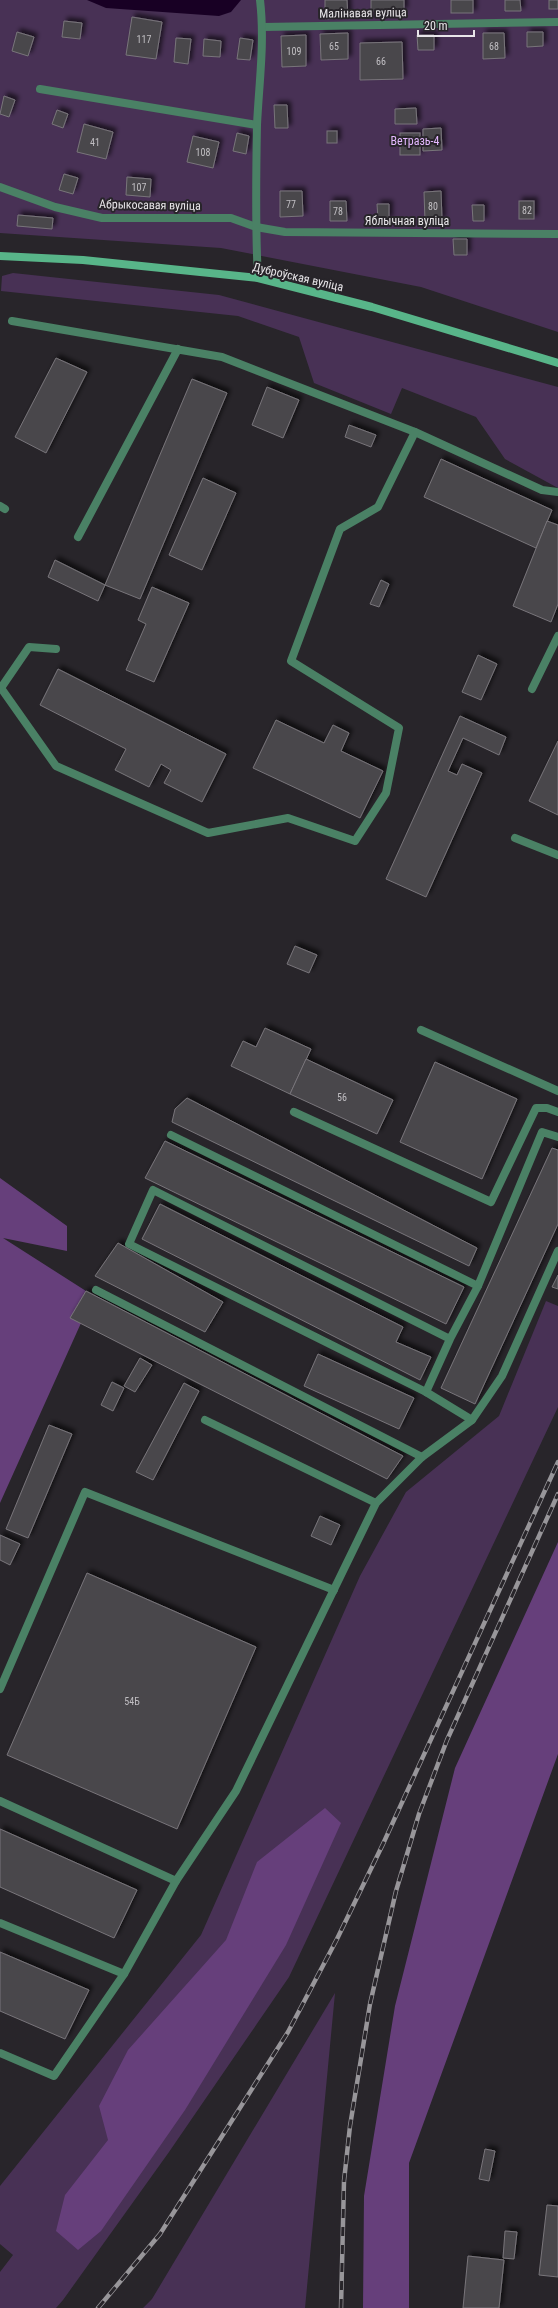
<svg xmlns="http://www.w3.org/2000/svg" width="558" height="2308" viewBox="0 0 558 2308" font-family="'Roboto Condensed',sans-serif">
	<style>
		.green { fill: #483155 }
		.forest { fill: #663f7b }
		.water { fill: #180024 }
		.building { fill: #4a474c; stroke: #78757a; filter: url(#shadow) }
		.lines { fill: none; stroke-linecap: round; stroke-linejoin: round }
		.service { stroke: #4a8165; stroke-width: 8 }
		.secondary { stroke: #58b589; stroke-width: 8 }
		.rail-casing { stroke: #98969a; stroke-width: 4.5 }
		.rail { stroke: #28252a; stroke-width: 3; stroke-dasharray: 9; stroke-linecap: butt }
		.labels { text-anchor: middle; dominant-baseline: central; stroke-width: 4; stroke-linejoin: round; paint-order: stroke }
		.number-label { font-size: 10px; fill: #c0bec2 }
		.street-label { font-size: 12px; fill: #e8e6e9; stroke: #28252a }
		.park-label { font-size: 12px; fill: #e3b7fe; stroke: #28252a }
	</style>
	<defs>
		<filter id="shadow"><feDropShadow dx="3.5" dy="-3.5" stdDeviation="2" flood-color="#0009"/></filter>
	</defs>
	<rect width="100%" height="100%" fill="#28252a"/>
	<!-- green -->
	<g class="green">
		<path d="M 0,0 L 558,0 L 558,332 L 421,287 L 221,248 L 0,233 Z"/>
		<path d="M 13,273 L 219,295 L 558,387 L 558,488 L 505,459 L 476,417 L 402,388 L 391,414 L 314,383 L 299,337 L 238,316 L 1,291 L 2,276 Z"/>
		<path d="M 546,1301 L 558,1306 L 558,1407 L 289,1977 L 169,2152 L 63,2300 L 56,2308 L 0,2308 L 0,2272 L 13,2255 L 0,2244 L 0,2186 L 201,1935 L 360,1576 L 406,1492 L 499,1416 Z"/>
		<path d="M 335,1993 L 305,2308 L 143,2308 L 152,2299 Z"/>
	</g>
	<!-- forest -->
	<g class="forest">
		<path d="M 0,1178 L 67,1226 L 67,1251 L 3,1238 L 86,1291 L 71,1317 L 81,1323 L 0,1503 Z"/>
		<path d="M 558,1542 L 558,1754 L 409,2163 L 409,2308 L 363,2308 L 364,2196 L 395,2006 L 455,1768 Z"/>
		<path d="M 325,1808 L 341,1823 L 286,1945 L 185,2110 L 101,2231 L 78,2250 L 56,2231 L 65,2195 L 108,2140 L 99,2106 L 128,2050 L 226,1940 L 257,1862 Z"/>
	</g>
	<!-- water -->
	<path class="water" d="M 87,0 L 241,0 L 231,12 L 219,16 L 106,8 Z"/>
	<!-- building -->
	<g class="building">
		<path d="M 325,0 L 347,0 L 348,18 L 325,19 Z"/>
		<rect x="371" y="0" width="33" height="11"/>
		<rect x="451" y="0" width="22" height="13"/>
		<path d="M 505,0 L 520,0 L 521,11 L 505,11 Z"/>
		<rect x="549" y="0" width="9" height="9"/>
		<path d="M 132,17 L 162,22 L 156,59 L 126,55 Z"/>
		<path d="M 64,21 L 82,23 L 80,39 L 62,37 Z"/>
		<path d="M 17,32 L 34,37 L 28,56 L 12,51 Z"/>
		<path d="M 527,32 L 543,32 L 543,46 L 527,47 Z"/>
		<path d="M 348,33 L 348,59 L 321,60 L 320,34 Z"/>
		<path d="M 483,33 L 504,33 L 505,58 L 483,59 Z"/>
		<path d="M 306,35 L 306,66 L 282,67 L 281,36 Z"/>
		<path d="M 417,35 L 434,35 L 434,50 L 418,50 Z"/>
		<path d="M 176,38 L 191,39 L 188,64 L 174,62 Z"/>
		<path d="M 240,38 L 253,40 L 250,60 L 237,59 Z"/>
		<path d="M 204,39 L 221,41 L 220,57 L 203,56 Z"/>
		<path d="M 402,42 L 403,79 L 360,80 L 360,43 Z"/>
		<path d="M 4,96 L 15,100 L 9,117 L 0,114 Z"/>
		<path d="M 274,105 L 287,105 L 288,128 L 275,128 Z"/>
		<path d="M 416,108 L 417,124 L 395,124 L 395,109 Z"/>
		<path d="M 57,110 L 68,114 L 63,128 L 52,124 Z"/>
		<path d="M 84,124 L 113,132 L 106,159 L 77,152 Z"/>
		<path d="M 441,128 L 442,150 L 423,151 L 423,129 Z"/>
		<rect x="327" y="131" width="10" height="12"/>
		<path d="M 237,133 L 249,136 L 246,154 L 233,151 Z"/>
		<rect x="400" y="133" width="20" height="22"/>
		<path d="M 193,136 L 219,142 L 213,168 L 187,162 Z"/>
		<path d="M 64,174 L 78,178 L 73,194 L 59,190 Z"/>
		<path d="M 127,177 L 151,179 L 150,197 L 126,195 Z"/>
		<path d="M 280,191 L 302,191 L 303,216 L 280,217 Z"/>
		<path d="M 441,191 L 442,220 L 425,221 L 424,192 Z"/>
		<path d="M 330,201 L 346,201 L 347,221 L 330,221 Z"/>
		<rect x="519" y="201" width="15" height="18"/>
		<path d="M 377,204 L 389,204 L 389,220 L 378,220 Z"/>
		<path d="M 472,205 L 484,205 L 484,221 L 473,221 Z"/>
		<path d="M 18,215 L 53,218 L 52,229 L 17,226 Z"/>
		<path d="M 453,239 L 467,239 L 467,255 L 454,255 Z"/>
		<path d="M 56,358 L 87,372 L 46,453 L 15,437 Z"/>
		<path d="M 192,379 L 227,393 L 140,599 L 105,585 Z"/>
		<path d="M 267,387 L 299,400 L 283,438 L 252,425 Z"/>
		<path d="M 349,425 L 376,435 L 371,447 L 345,437 Z"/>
		<path d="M 441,459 L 552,510 L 536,548 L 424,497 Z"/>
		<path d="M 203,478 L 236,493 L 202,570 L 169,555 Z"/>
		<path d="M 547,521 L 558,525 L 558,604 L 551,622 L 513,606 Z"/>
		<path d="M 55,560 L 105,585 L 98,601 L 48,577 Z"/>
		<path d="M 381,580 L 389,584 L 379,607 L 370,604 Z"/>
		<path d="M 152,587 L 189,603 L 154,682 L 126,670 L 146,624 L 138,620 Z"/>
		<path d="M 478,655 L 497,664 L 481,700 L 462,692 Z"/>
		<path d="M 58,669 L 226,754 L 202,802 L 164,783 L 171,770 L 161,764 L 149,787 L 115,770 L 126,749 L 40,705 Z"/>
		<path d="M 460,716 L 506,737 L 499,755 L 463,738 L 448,771 L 457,775 L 462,764 L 482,773 L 426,897 L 386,879 Z"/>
		<path d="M 276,720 L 324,743 L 333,725 L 349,733 L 341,751 L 383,771 L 360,818 L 253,768 Z"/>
		<path d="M 558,741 L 558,815 L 529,801 Z"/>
		<path d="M 295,946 L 317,955 L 309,973 L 287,964 Z"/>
		<path d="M 265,1028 L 311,1049 L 290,1094 L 231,1066 L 243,1041 L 256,1047 Z"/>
		<path d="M 306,1059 L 393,1100 L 377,1134 L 290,1094 Z"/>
		<path d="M 435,1062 L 517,1099 L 482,1179 L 400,1142 Z"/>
		<path d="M 187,1098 L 477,1248 L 469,1266 L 172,1122 L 175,1109 Z"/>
		<path d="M 165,1141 L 464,1287 L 446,1324 L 145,1178 Z"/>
		<path d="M 552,1148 L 558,1150 L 558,1224 L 475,1404 L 441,1388 Z"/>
		<path d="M 160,1204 L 403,1327 L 396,1342 L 431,1357 L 420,1380 L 142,1239 Z"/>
		<path d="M 118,1243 L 223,1302 L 205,1332 L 95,1276 Z"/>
		<path d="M 558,1275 L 558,1289 L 552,1287 Z"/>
		<path d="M 86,1291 L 403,1456 L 387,1479 L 70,1318 Z"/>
		<path d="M 318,1354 L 414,1398 L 399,1429 L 304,1386 Z"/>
		<path d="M 140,1358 L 152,1365 L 135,1392 L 124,1386 Z"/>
		<path d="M 112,1382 L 124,1388 L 113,1411 L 101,1405 Z"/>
		<path d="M 184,1383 L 199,1391 L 153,1480 L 136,1472 Z"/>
		<path d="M 49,1425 L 72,1434 L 28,1538 L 6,1529 Z"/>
		<path d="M 320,1516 L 340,1525 L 331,1545 L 311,1536 Z"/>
		<path d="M 0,1535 L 20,1544 L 10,1565 L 0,1560 Z"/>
		<path d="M 87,1573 L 256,1647 L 177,1829 L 7,1755 Z"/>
		<path d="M 0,1829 L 137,1890 L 114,1938 L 0,1887 Z"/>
		<path d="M 0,1952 L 89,1990 L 65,2039 L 0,2011 Z"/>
		<path d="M 485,2149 L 495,2151 L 489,2181 L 479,2179 Z"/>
		<path d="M 547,2205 L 558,2206 L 558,2277 L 539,2275 Z"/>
		<path d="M 505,2231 L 517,2232 L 514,2259 L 503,2258 Z"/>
		<path d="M 468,2256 L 504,2260 L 499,2308 L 463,2308 Z"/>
	</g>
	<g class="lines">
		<!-- service -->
		<g class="service">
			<path d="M 263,27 L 558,22"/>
			<path d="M 40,89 L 257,125"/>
			<path d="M 0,187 L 55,207 L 102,218 L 231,218 L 256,227 L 285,232 L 558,234"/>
			<path d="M 258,278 C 255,227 256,177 257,125 C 259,83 265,42 260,0"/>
			<path d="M 12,321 L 222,357 L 415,432 L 542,490 L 558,492"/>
			<path d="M 0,506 L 5,509"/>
			<path d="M 78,537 L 178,349"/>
			<path d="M 56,649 L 29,647 L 1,688 L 56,766 L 208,833 L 288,818 L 355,841 L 386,793 L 399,728 L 291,661 L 340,529 L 378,507 L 415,432"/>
			<path d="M 532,689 L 558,636"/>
			<path d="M 515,838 L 558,855"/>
			<path d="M 421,1030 L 558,1091"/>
			<path d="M 294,1112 L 491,1202 L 536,1108 L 547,1108 L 558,1112"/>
			<path d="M 171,1135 L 478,1286 L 542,1132 L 558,1137"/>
			<path d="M 96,1290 L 422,1457"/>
			<path d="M 450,1339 L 426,1392 L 129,1244 L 153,1190 L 450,1339 L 478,1286"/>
			<path d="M 426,1392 L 472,1420"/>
			<path d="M 205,1420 L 376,1503"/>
			<path d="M 0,1689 L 85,1492 L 334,1590"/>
			<path d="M 0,1801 L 176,1881 L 236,1791 L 376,1503 L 422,1457 L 472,1420 L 502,1376 L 558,1251"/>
			<path d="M 0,1923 L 124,1974 L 176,1881"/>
			<path d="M 0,2053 L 54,2076 L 124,1974"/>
		</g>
		<!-- secondary -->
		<path class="secondary" d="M 0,256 L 83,260 L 258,278 L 372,307 L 558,363"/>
		<defs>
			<g id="rail">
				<path d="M 98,2308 L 160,2234 L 288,2032 L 337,1939 L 383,1844 L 558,1462"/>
				<path d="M 341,2308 L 344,2181 L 350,2126 L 370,2004 L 396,1891 L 419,1814 L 447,1740 L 558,1494"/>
			</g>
		</defs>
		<!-- rail casing -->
		<use href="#rail" class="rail-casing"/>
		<!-- rail -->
		<use href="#rail" class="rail"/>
	</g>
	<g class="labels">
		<!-- number labels -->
		<g class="number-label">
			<text x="144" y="39">117</text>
			<text x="334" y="46">65</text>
			<text x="494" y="46">68</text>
			<text x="294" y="51">109</text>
			<text x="381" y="61">66</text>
			<text x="95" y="142">41</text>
			<text x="203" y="152">108</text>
			<text x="139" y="187">107</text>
			<text x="291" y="204">77</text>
			<text x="433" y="206">80</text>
			<text x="527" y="210">82</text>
			<text x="338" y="211">78</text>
			<text x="342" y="1097">56</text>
			<text x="132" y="1701">54Б</text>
		</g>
		<!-- street labels -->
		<g class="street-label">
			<text transform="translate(363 13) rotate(-1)">Малінавая вуліца</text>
			<text transform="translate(150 205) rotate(1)">Абрыкосавая вуліца</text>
			<text x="407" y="221">Яблычная вуліца</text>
			<text transform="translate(298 277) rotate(13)">Дуброўская вуліца</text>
		</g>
		<!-- park labels -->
		<g class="park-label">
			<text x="415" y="141">Ветразь-4</text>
		</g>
	</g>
	<!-- scale -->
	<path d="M418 30v6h56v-6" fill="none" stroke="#e8e6e9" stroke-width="2"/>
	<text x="424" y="30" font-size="12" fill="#e8e6e9" stroke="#28252a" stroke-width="3" paint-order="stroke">20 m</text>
</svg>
